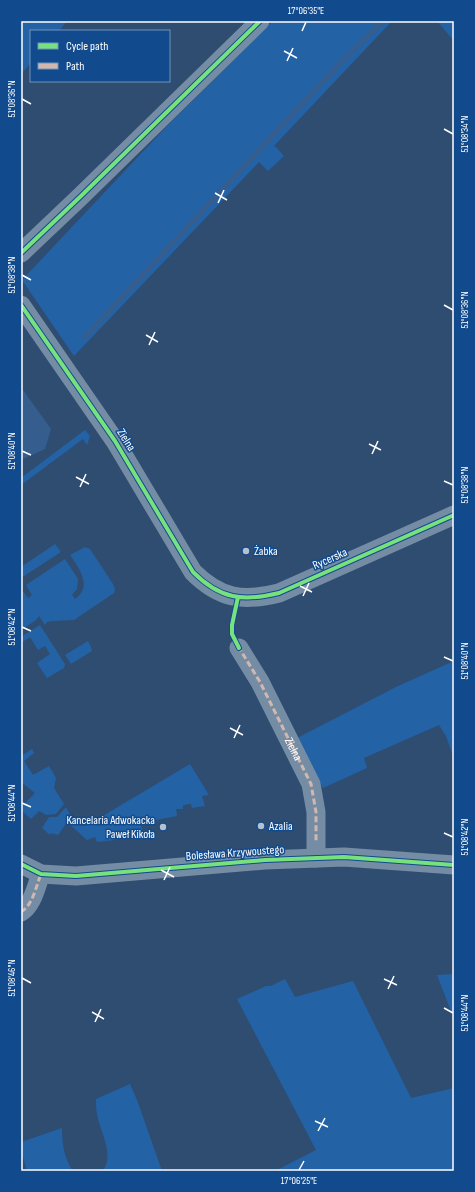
<svg xmlns="http://www.w3.org/2000/svg" width="475" height="1192" viewBox="0 0 475 1192" font-family="'Sofia Sans Condensed',sans-serif">
	<style>
		.green { fill: #2462a6 }
		.water { fill: #355e8f }
		.lines { fill: none; stroke-linecap: round; stroke-linejoin: round }
		.stream { stroke: #355e8f; stroke-width: 5 }
		.minor { stroke: #758ca5; stroke-width: 19 }
		.quiet { stroke: #d1b7ad; stroke-width: 3; stroke-dasharray: 6 3; stroke-linecap: butt }
		.cycleway-casing { stroke: #114b8e; stroke-width: 6 }
		.cycleway { stroke: #77e17e; stroke-width: 4 }
		.ticks { fill: none; stroke: #fff; stroke-width: 1.5 }
		.poi-dot { fill: #b6c1cd; stroke: #114b8e; stroke-width: 1.5 }
		.labels { text-anchor: middle; dominant-baseline: central; stroke-width: 3; stroke-linejoin: round; paint-order: stroke }
		.street-label { font-size: 12px; fill: #fff; stroke: #114b8e }
		.poi-label { font-size: 12px; fill: #fff; stroke: #114b8e; text-anchor: start }
		.neatline { fill: none; stroke: #fff; stroke-width: 1.5 }
		.ticks-label { font-size: 10px; text-anchor: middle; fill: #fff }
	</style>
	<rect width="100%" height="100%" fill="#2e4d71"/>
	<!-- green -->
	<g class="green">
		<path d="M 21,21 L 67,21 L 59,31 L 31,31 L 31,63 L 21,74 Z"/>
		<path d="M 273,21 L 392,21 L 273,147 L 275,146 L 284,156 L 268,171 L 259,162 L 74,356 L 22,280 L 168,125 Z"/>
		<path d="M 437,21 L 454,21 L 454,41 Z"/>
		<path d="M 85,430 L 90,436 L 87,445 L 83,439 L 21,485 L 21,478 Z"/>
		<path d="M 55,544 L 61,552 L 21,578 L 21,567 Z"/>
		<path d="M 85,547 L 90,549 L 113,584 L 115,589 L 114,593 L 74,620 L 51,621 L 47,622 L 45,625 L 39,616 L 36,620 L 21,630 L 21,589 L 28,598 L 32,595 L 26,585 L 65,559 L 78,579 L 77,589 L 72,595 L 75,599 C 93,587 79,568 70,555 Z"/>
		<path d="M 40,625 L 65,664 L 64,668 L 47,678 L 37,663 L 50,654 L 45,646 L 38,650 L 30,637 L 21,643 L 21,637 Z"/>
		<path d="M 88,641 L 91,647 L 92,651 L 71,664 L 65,655 Z"/>
		<path d="M 454,661 L 454,759 L 446,736 L 439,725 L 364,758 L 367,768 L 323,788 L 297,738 L 398,686 Z"/>
		<path d="M 32,749 L 34,753 L 24,761 L 33,775 L 49,766 L 56,778 L 54,788 L 64,804 L 56,814 L 46,815 L 39,811 L 31,819 L 21,810 L 22,806 L 35,793 L 21,782 L 21,756 Z"/>
		<path d="M 190,764 L 209,795 L 202,796 L 205,806 L 192,808 L 191,804 L 183,805 L 183,809 L 176,809 L 177,816 L 140,823 L 143,831 L 133,833 L 133,830 L 125,831 L 125,834 L 115,835 L 115,840 L 97,842 L 95,837 L 87,840 L 67,822 L 58,835 L 51,833 L 50,835 L 42,828 L 49,817 L 57,817 L 66,807 C 71,816 74,827 86,826 Z"/>
		<path d="M 454,974 L 454,1019 L 437,975 Z"/>
		<path d="M 285,979 L 295,997 L 353,981 L 411,1098 L 454,1088 L 454,1171 L 275,1171 L 316,1150 L 237,999 L 266,986 L 271,986 Z"/>
		<path d="M 130,1084 L 137,1100 L 162,1171 L 103,1171 C 115,1154 100,1132 97,1114 C 96,1109 96,1104 96,1099 Z"/>
		<path d="M 62,1128 C 62,1143 64,1159 73,1171 L 27,1171 L 21,1150 L 21,1142 Z"/>
	</g>
	<!-- water -->
	<path class="water" d="M 23,390 L 51,429 L 45,449 L 21,460 L 21,392 Z"/>
	<g class="lines">
		<!-- stream -->
		<path class="stream" d="M 85,337 L 342,61 L 383,21"/>
		<!-- minor -->
		<g class="minor">
			<path d="M 21,253 L 81,196 L 260,21"/>
			<path d="M 21,305 L 115,441 L 193,572 C 220,599 243,602 279,593 L 454,515"/>
			<path d="M 239,648 L 260,682 L 311,784 L 316,812 L 316,858"/>
			<path d="M 21,864 L 41,874 L 76,876 L 265,860 L 344,857 L 454,865"/>
			<path d="M 21,912 C 33,905 36,886 41,874"/>
		</g>
		<!-- quiet -->
		<g class="quiet">
			<path id="s1" d="M 238,646 L 260,682 L 311,784 L 316,812 L 316,841"/>
			<path d="M 21,912 C 33,905 36,886 41,874 L 37,872"/>
		</g>
		<defs>
			<g id="cycleway">
				<path d="M 21,253 L 81,196 L 260,21"/>
				<path d="M 21,305 L 115,441 L 193,572 C 220,599 243,602 279,593 L 454,515"/>
				<path d="M 238,597 L 232,625 L 232,634 L 239,648"/>
				<path d="M 21,864 L 41,874 L 76,876 L 265,860 L 344,857 L 454,865"/>
			</g>
		</defs>
		<!-- cycleway casing -->
		<use href="#cycleway" class="cycleway-casing"/>
		<!-- cycleway -->
		<use href="#cycleway" class="cycleway"/>
	</g>
	<!-- ticks -->
	<path class="ticks" d="M 302,31 L 306,22M 284,51 L 297,58M 287,61 L 293,48M 22,99 L 31,104M 444,129 L 453,134M 215,193 L 227,200M 218,203 L 224,190M 22,275 L 31,280M 444,305 L 453,310M 146,335 L 158,342M 149,345 L 155,332M 369,444 L 381,450M 22,451 L 31,455M 372,454 L 378,441M 76,477 L 89,484M 444,481 L 453,485M 80,487 L 86,474M 300,586 L 312,592M 303,596 L 309,583M 22,627 L 31,631M 444,657 L 453,661M 230,728 L 243,735M 234,738 L 240,725M 22,803 L 31,807M 444,833 L 453,837M 161,870 L 174,877M 164,880 L 170,867M 22,978 L 31,983M 384,979 L 397,985M 388,989 L 394,976M 444,1008 L 453,1013M 92,1012 L 104,1019M 95,1022 L 101,1009M 315,1121 L 328,1127M 318,1131 L 325,1118M 299,1170 L 304,1161"/>
	<!-- markers -->
	<g class="poi-dot">
		<circle cx="246" cy="551" r="4"/>
		<circle cx="261" cy="826" r="4"/>
		<circle cx="163" cy="827" r="4"/>
	</g>
	<g class="labels">
		<!-- street labels -->
		<g class="street-label">
			<text transform="translate(126 440) rotate(58)">Zielna</text>
			<text transform="translate(330 559) rotate(-24)">Rycerska</text>
			<text stroke="none"><textPath href="#s1" startOffset="117">Zielna</textPath></text>
			<text transform="translate(235 853) rotate(-4)">Bolesława Krzywoustego</text>
		</g>
		<!-- poi labels -->
		<g class="poi-label">
			<text x="254" y="551">Żabka</text>
			<text x="155" y="820" text-anchor="end">Kancelaria Adwokacka<tspan x="155" dy="14">Paweł Kikoła</tspan></text>
			<text x="269" y="826">Azalia</text>
		</g>
	</g>
	<!-- border -->
	<rect width="475" height="1192" fill="none" stroke="#114b8e" stroke-width="44"/>
	<!-- legend -->
	<rect x="30" y="30" width="140" height="52" fill="#114b8e" stroke="#7093bb"/>
	<rect x="38" y="43" width="20" height="6" fill="#77e17e" stroke="#7093bb"/>
	<text x="66" y="50" font-size="12" fill="#ffffff">Cycle path</text>
	<rect x="38" y="63" width="20" height="6" fill="#d1b7ad" stroke="#7093bb"/>
	<text x="66" y="70" font-size="12" fill="#ffffff">Path</text>
	<rect x="22" y="22" width="431" height="1148" class="neatline"/>
	<g class="ticks-label">
		<text x="306" y="14">17°06'35"E</text>
		<text transform="translate(11 99) rotate(-90)" y="4">51°08'36"N</text>
		<text transform="translate(464 134) rotate(-90)" y="4">51°08'34"N</text>
		<text transform="translate(11 275) rotate(-90)" y="4">51°08'38"N</text>
		<text transform="translate(464 310) rotate(-90)" y="4">51°08'36"N</text>
		<text transform="translate(11 451) rotate(-90)" y="4">51°08'40"N</text>
		<text transform="translate(464 485) rotate(-90)" y="4">51°08'38"N</text>
		<text transform="translate(11 627) rotate(-90)" y="4">51°08'42"N</text>
		<text transform="translate(464 661) rotate(-90)" y="4">51°08'40"N</text>
		<text transform="translate(11 803) rotate(-90)" y="4">51°08'44"N</text>
		<text transform="translate(464 837) rotate(-90)" y="4">51°08'42"N</text>
		<text transform="translate(11 978) rotate(-90)" y="4">51°08'46"N</text>
		<text transform="translate(464 1013) rotate(-90)" y="4">51°08'44"N</text>
		<text x="299" y="1184">17°06'25"E</text>
	</g>
</svg>
